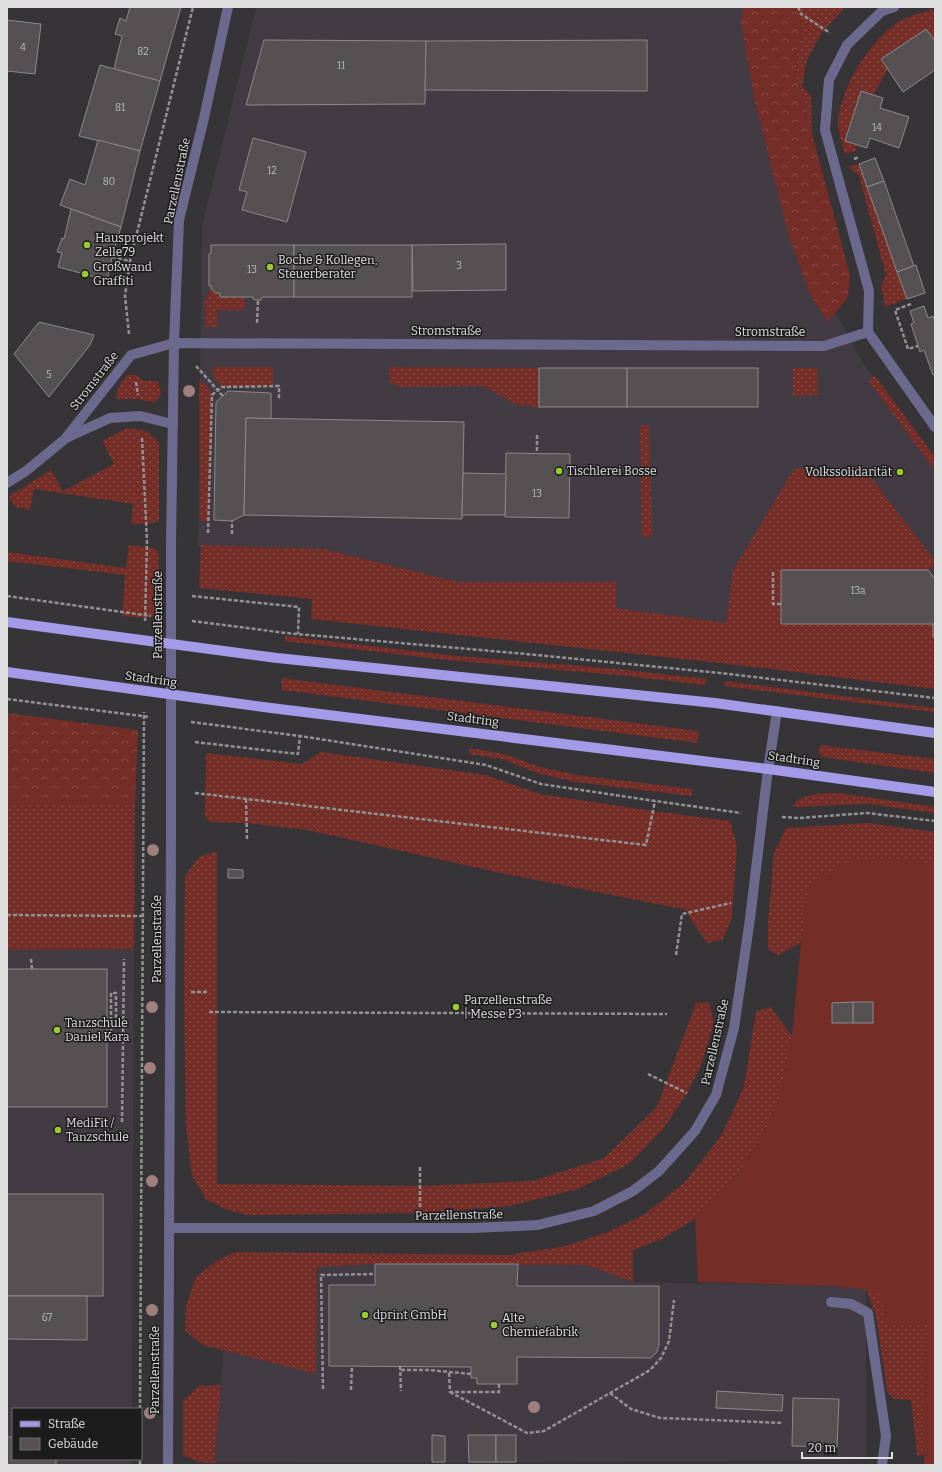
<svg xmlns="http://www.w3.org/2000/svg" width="942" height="1472" viewBox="0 0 942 1472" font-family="Bitter,serif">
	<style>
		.built { fill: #423b43 }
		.grass { fill: url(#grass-dots) }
		.forest { fill: url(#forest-crowns) }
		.pitch { fill: #742d27 }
		.building { fill: #555152; stroke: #8d898a }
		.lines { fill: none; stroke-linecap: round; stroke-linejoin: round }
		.path { stroke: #939293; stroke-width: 2.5; stroke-dasharray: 4 2; stroke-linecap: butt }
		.lane { stroke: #6c698e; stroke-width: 10 }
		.street { stroke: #6c698e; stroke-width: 10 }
		.primary { stroke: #a39be7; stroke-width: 10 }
		.tree { fill: #a0807e }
		.poi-dot { fill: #9bcb33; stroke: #1d1c1d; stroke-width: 1.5 }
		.labels { text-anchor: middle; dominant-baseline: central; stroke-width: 3; stroke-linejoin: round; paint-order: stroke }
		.number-label { font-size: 10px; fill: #bdbcbc }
		.street-label { font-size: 12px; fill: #e0dfe0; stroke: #1d1c1d }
		.poi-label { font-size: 12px; fill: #e0dfe0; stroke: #1d1c1d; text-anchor: start }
	</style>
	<defs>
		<pattern id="grass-dots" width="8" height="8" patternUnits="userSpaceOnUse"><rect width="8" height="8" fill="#742d27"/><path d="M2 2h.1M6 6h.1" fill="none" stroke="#884b46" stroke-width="1.8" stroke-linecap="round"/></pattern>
		<pattern id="forest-crowns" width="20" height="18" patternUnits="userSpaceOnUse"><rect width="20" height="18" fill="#742d27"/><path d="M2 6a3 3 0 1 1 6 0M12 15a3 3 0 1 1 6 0" fill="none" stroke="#884b46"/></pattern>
	</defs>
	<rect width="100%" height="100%" fill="#363436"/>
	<!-- built -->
	<g class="built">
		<path d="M 256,7 L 758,7 L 826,294 L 862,362 L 935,462 L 935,651 L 496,597 L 324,552 L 198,547 L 202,226 Z"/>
		<path d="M 134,949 L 132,1409 L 13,1409 L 13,1459 L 132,1459 L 132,1465 L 7,1465 L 7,950 Z"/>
		<path d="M 232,1258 L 586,1265 L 633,1282 L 832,1286 L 866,1289 L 866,1459 L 793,1461 L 214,1463 Z"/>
	</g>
	<!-- grass -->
	<g class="grass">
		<path d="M 798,7 L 845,7 L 821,34 L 807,60 L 802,86 L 811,96 L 812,134 L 797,78 L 796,53 L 802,35 L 801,14 Z"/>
		<path d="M 935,9 L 935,39 L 934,39 L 926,29 L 881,59 L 888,69 L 873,95 L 861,91 L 845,140 L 854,143 L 857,151 L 844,154 C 843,144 837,129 838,120 C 843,84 867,46 895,24 C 904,17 923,12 935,9 Z"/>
		<path d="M 859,164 L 907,299 L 885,307 L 881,285 L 886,275 L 859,176 L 848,167 Z"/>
		<path d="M 211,289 L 216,293 L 220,293 L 220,297 L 245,297 L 244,310 L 217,310 L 217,327 L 206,327 L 205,299 Z"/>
		<path d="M 212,367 L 273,367 L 273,386 L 222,387 L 215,379 Z"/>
		<path d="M 389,367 L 539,368 L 539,407 L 517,405 L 483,386 L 402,387 L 390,383 Z"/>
		<path d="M 793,368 L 817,368 L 818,395 L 793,396 Z"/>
		<path d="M 127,375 L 135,375 L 144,381 L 158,381 L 161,393 L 157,401 L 151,402 L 138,399 L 118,399 L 116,396 L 120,384 Z"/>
		<path d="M 875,376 L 935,457 L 935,471 L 868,380 Z"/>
		<path d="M 199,381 L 208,386 L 212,395 L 209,521 L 200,521 Z"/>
		<path d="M 649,425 L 652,537 L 642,537 L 640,426 Z"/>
		<path d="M 127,428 C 144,429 147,430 159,442 L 159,521 L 148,524 L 131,524 L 133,504 L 34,489 L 30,510 L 15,507 L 9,496 L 51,470 L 63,491 L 114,464 L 102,441 Z"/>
		<path d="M 863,467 L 935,561 L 935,564 L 928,570 L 781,570 L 781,623 L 933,624 L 933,637 L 935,637 L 935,689 L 720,663 L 311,619 L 312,599 L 199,588 L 201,545 L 324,549 L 458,582 L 616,582 L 616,608 L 726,623 L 733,570 L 794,469 Z"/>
		<path d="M 129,545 L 153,548 L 159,552 L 157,613 L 149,618 L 122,616 L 125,575 L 7,561 L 7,552 L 126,568 Z"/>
		<path d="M 285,636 L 448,655 L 617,669 L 706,679 L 705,685 L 617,675 L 447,660 L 285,641 Z"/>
		<path d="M 281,678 L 699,731 L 697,743 L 282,690 Z"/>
		<path d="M 725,681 L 935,708 L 935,712 L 724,686 Z"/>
		<path d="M 821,745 L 935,759 L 935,773 L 822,757 L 818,751 Z"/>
		<path d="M 470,748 L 504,754 L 540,767 L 576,775 L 693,789 L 692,796 L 575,782 L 537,773 L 502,759 L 469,754 Z"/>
		<path d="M 321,752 L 486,775 L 540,794 L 653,811 L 730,821 L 737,846 L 732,917 L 723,940 L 707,943 L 688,915 L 687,910 L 505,874 L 307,830 L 246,823 L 210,822 L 205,817 L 206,753 L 302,764 Z"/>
		<path d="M 838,793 L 935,807 L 935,813 L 868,804 L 792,807 L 799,799 L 815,794 Z"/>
		<path d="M 7,802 L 135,803 L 134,949 L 7,950 Z"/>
		<path d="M 869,823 L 935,832 L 935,868 L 815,922 L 801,942 L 779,955 L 768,950 L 768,922 L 774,853 L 786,828 Z"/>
		<path d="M 217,851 L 217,1184 L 420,1186 L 533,1181 L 604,1158 L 657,1107 L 696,1003 L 709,1002 L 714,1024 L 700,1068 L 687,1093 L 664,1128 L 629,1164 L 578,1189 L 510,1206 L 420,1213 L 247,1215 L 225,1209 L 206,1199 L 192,1176 L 186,1127 L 184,993 L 185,876 L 199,857 Z"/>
		<path d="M 771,1007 L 792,1036 L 779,1101 L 761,1139 L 734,1180 L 695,1219 L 662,1239 L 633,1250 L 633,1282 L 586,1265 L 375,1264 L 317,1267 L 316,1374 L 203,1345 L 185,1331 L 186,1306 L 196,1277 L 216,1261 L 236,1252 L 509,1255 L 565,1246 L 608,1232 L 645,1214 L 685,1182 L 721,1136 L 744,1087 L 756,1011 Z"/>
		<path d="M 866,1289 L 879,1291 L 935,1324 L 935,1411 L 933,1456 L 917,1455 L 911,1400 L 894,1399 L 887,1392 L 876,1316 Z"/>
		<path d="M 221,1385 L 214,1463 L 198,1462 L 183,1455 L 183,1401 L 199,1386 Z"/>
	</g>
	<!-- forest -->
	<g class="forest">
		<path d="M 743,7 L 798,7 L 801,14 L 802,35 L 796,53 L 797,78 L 850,275 L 848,297 L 828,322 L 810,294 L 789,237 L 754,97 L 741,22 Z"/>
		<path d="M 7,713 L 138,730 L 135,803 L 7,802 Z"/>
	</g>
	<!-- pitch -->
	<path class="pitch" d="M 853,859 L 935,863 L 935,1465 L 924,1465 L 927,1324 L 887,1324 L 879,1291 L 832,1286 L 698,1282 L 695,1219 L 734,1180 L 761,1139 L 779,1101 L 792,1036 L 801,942 L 809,884 Z"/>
	<!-- building -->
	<g class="building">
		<path d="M 130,7 L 181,7 L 160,81 L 114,69 L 122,36 L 115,34 L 120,18 L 126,21 Z"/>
		<path d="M 7,20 L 41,24 L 35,74 L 7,71 Z"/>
		<path d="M 926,29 L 935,41 L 935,70 L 903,92 L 881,59 Z"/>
		<path d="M 264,40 L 426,41 L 425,104 L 246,105 Z"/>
		<path d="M 647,40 L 647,91 L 425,90 L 426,41 Z"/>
		<path d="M 100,65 L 160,81 L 140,151 L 79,136 Z"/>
		<path d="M 861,91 L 883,98 L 880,108 L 909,117 L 899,148 L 870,138 L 867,148 L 845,141 Z"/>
		<path d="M 253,138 L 306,152 L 287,222 L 242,210 L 247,192 L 239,190 Z"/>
		<path d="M 98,140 L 140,151 L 121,227 L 60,205 L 70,179 L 85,185 Z"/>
		<path d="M 875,158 L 884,181 L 867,187 L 859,164 Z"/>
		<path d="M 884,181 L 914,266 L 897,272 L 867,187 Z"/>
		<path d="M 71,209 L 121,227 L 112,257 L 107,280 L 58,267 L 62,253 L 57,252 L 62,238 L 64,239 Z"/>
		<path d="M 506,244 L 506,290 L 413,291 L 412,245 Z"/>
		<path d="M 211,245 L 294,245 L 294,297 L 262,297 L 261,300 L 254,300 L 253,297 L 220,297 L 220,293 L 216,293 L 211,289 L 211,286 L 209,286 L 209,254 L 211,253 Z"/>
		<rect x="294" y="245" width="118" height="52"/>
		<path d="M 916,265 L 925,293 L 907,299 L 897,272 Z"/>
		<path d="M 924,306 L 928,318 L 933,316 L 935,322 L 935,374 L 933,375 L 924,350 L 920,352 L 911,324 L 914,323 L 910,311 Z"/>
		<path d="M 39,322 L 94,335 L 90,345 L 49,397 L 14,354 Z"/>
		<rect x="539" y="368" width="88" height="39"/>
		<rect x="627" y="368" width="131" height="39"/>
		<path d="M 228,391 L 271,393 L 271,419 L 246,418 L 244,515 L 232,521 L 214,520 L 216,402 Z"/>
		<path d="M 246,418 L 464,422 L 462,519 L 244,515 Z"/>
		<path d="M 506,453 L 570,454 L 569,518 L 505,517 Z"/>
		<path d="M 463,473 L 506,474 L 505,515 L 462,515 Z"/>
		<path d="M 781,570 L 928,570 L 935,579 L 935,624 L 781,624 Z"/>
		<rect x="933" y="624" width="2" height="13"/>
		<path d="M 228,869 L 243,870 L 243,878 L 228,878 Z"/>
		<rect x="7" y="969" width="100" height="138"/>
		<rect x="853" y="1002" width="20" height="21"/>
		<path d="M 853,1002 L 853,1023 L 832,1023 L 832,1003 Z"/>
		<rect x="7" y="1194" width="96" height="102"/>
		<path d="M 375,1264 L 518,1264 L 517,1286 L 659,1286 L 659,1345 L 657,1352 L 651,1358 L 517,1357 L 517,1384 L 477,1384 L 477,1378 L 471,1378 L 471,1367 L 329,1366 L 329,1285 L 375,1285 Z"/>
		<path d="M 7,1296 L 87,1296 L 87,1340 L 7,1339 Z"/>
		<path d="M 717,1391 L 783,1395 L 782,1411 L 716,1408 Z"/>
		<path d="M 793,1398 L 839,1399 L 837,1447 L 792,1446 Z"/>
		<path d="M 432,1435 L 445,1436 L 445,1462 L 432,1462 Z"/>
		<path d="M 468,1435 L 496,1435 L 496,1462 L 469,1462 Z"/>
		<rect x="496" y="1435" width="20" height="27"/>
		<path d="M 7,1437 L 13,1437 L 13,1459 L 56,1459 L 56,1465 L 7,1465 Z"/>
	</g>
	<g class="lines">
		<!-- path -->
		<g class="path">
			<path d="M 798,7 L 801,14 L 830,33"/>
			<path d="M 854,159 L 859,157"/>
			<path d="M 112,257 L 130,261"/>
			<path d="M 911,304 L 895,310 L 908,349 L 918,346"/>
			<path d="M 257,323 L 258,300"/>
			<path d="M 129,334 L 125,296 L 130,261 L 193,7"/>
			<path d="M 196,366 L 223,396"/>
			<path d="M 136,382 L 138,395"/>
			<path d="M 537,435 L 537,453"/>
			<path d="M 142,438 L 147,541 L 145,621"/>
			<path d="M 208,533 L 212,395 L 222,387 L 279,386 L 279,400"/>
			<path d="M 232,534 L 232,521"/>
			<path d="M 773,572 L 773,604 L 781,604"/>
			<path d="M 7,596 L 151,616"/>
			<path d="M 192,596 L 299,607 L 298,634"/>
			<path d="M 192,621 L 286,633 L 526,654 L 720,673 L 935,698"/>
			<path d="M 7,699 L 150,717"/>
			<path d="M 191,722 L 300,736 L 486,765 L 541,784 L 655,801 L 741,813"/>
			<path d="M 195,742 L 298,754 L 300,736"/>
			<path d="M 195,793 L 646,845 L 655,801"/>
			<path d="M 246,799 L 247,839"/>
			<path d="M 782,817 L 799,818 L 867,813 L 935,821"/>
			<path d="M 7,915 L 143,916"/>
			<path d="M 676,955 L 682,914 L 731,903"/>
			<path d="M 31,959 L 32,969"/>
			<path d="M 191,992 L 208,992"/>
			<path d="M 209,1012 L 667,1014"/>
			<path d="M 107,1039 L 123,1039"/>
			<path d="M 111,1039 L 111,993 L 116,993 L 116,1026 L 123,1027"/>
			<path d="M 648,1074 L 687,1093"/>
			<path d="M 122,1122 L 124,959"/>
			<path d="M 420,1167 L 420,1207"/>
			<path d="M 400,1366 L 401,1391"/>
			<path d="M 401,1370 L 429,1370 L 471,1374"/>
			<path d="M 449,1373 L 450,1392 L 499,1392 L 499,1384"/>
			<path d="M 323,1389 L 321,1275 L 375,1274"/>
			<path d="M 351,1390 L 352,1366"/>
			<path d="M 450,1392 L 527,1433 L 544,1431 L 650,1370 L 661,1358 L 669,1341 L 674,1300"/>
			<path d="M 610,1393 L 631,1409 L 660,1418 L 783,1423"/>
			<path d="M 140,1409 L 144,712"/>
			<path d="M 140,1465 L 140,1459"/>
		</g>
		<!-- lane -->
		<path class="lane" d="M 831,1302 L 851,1304 L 868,1313 L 886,1436 L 882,1465"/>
		<!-- street -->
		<g class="street">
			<path d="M 894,7 L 882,11 L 847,45 L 829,80 L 825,130 L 869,291 L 868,332 L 935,427"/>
			<path d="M 66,438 L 110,418 L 140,416 L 173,424"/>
			<path d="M 7,483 L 26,471 L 65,439 L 131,355 L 174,343 L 824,346 L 868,332"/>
			<path d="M 169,1228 L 473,1228 L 538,1225 L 594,1211 L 633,1191 L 659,1171 L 695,1131 L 716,1095 L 734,1028 L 750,919 L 768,769 L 777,711"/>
			<path d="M 168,1465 L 171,838 L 171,544 L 174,343 L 179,220 L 204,118 L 228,7"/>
		</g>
		<!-- primary -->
		<g class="primary">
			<path d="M 7,622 L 277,658 L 715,703 L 935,733"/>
			<path d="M 7,672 L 271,708 L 768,769 L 935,792"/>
		</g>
	</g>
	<!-- trees -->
	<g class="tree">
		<circle cx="189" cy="391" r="6"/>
		<circle cx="153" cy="850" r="6"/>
		<circle cx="152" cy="1007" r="6"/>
		<circle cx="150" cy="1068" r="6"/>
		<circle cx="152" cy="1181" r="6"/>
		<circle cx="152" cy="1310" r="6"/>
		<circle cx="534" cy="1407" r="6"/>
		<circle cx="150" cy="1413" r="6"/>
	</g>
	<!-- markers -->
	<g class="poi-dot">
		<circle cx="87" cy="245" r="4"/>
		<circle cx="270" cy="267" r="4"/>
		<circle cx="85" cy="274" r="4"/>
		<circle cx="559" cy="471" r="4"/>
		<circle cx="900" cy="472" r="4"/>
		<circle cx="456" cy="1007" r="4"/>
		<circle cx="57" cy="1030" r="4"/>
		<circle cx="58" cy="1130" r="4"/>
		<circle cx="365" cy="1315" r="4"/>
		<circle cx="494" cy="1325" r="4"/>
	</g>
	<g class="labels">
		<!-- number labels -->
		<g class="number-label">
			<text x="23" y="48">4</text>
			<text x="143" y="52">82</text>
			<text x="341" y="66">11</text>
			<text x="120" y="108">81</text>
			<text x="877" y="128">14</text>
			<text x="272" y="171">12</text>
			<text x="109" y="182">80</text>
			<text x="459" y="266">3</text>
			<text x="252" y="270">13</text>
			<text x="49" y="375">5</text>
			<text x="537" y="494">13</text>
			<text x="858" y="591">13a</text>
			<text x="47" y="1318">67</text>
		</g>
		<!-- street labels -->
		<g class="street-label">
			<text transform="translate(177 181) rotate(-78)">Parzellenstraße</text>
			<text x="446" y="331">Stromstraße</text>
			<text x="770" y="332">Stromstraße</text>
			<text transform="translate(94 381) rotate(-52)">Stromstraße</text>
			<text transform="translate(158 615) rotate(-90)">Parzellenstraße</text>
			<text transform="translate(151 679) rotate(8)">Stadtring</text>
			<text transform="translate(473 719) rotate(7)">Stadtring</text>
			<text transform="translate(794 759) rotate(8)">Stadtring</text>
			<text transform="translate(157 939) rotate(-90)">Parzellenstraße</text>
			<text transform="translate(715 1042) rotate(-77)">Parzellenstraße</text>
			<text transform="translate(459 1215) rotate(-1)">Parzellenstraße</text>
			<text transform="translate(155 1370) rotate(-90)">Parzellenstraße</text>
		</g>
		<!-- poi labels -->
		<g class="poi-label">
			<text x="95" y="238">Hausprojekt<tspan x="95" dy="14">Zelle79</tspan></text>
			<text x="278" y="260">Boche &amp; Kollegen,<tspan x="278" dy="14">Steuerberater</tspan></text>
			<text x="93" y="267">Großwand<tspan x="93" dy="14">Graffiti</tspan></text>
			<text x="567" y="471">Tischlerei Bosse</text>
			<text x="892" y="472" text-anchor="end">Volkssolidarität</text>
			<text x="464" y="1000">Parzellenstraße<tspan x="464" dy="14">| Messe P3</tspan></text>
			<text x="65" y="1023">Tanzschule<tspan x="65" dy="14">Daniel Kara</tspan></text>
			<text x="66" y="1123">MediFit /<tspan x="66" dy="14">Tanzschule</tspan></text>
			<text x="373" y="1315">dprint GmbH</text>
			<text x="502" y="1318">Alte<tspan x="502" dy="14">Chemiefabrik</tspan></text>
		</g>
	</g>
	<!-- border -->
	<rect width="942" height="1472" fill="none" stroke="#e0dfe0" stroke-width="16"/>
	<!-- legend -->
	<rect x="12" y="1408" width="130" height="52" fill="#1d1c1d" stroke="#6b6a6b"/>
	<rect x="20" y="1421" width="20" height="6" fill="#a39be7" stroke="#6b6a6b"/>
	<text x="48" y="1428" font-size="12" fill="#e0dfe0">Straße</text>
	<rect x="20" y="1438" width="20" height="12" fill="#555152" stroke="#6b6a6b"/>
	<text x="48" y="1448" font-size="12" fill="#e0dfe0">Gebäude</text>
	<!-- scale -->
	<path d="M802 1452v6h90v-6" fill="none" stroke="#e0dfe0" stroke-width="2"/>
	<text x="808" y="1452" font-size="12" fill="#e0dfe0" stroke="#1d1c1d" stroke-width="3" paint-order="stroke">20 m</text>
</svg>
